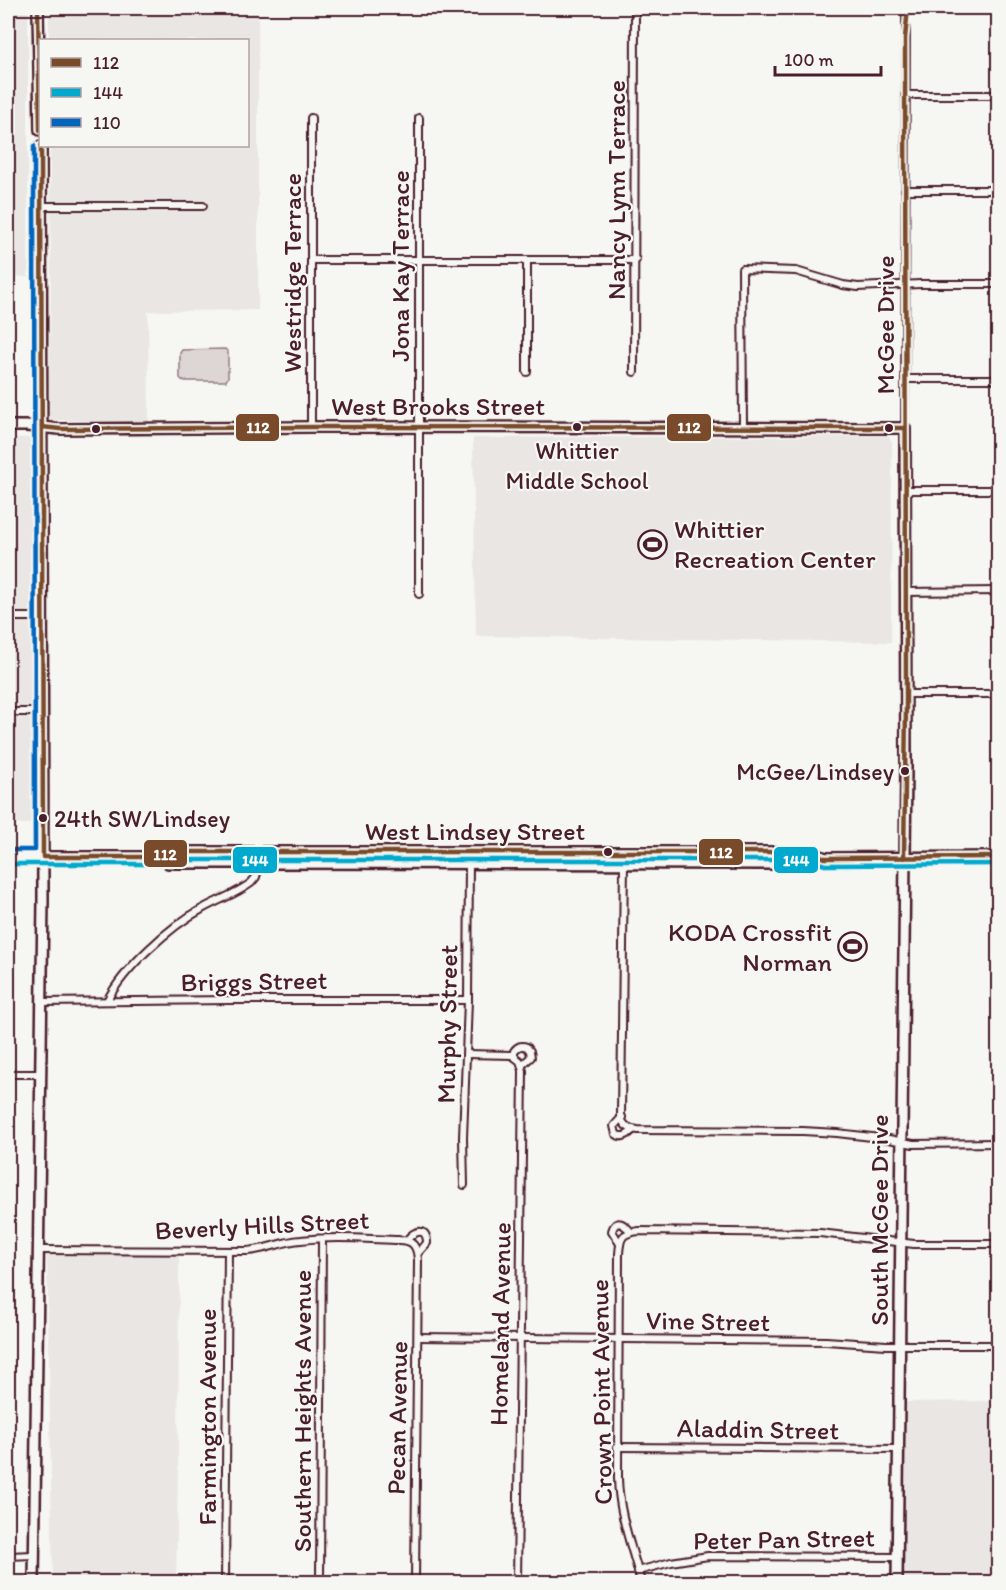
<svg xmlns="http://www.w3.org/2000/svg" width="1006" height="1590" viewBox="0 0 1006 1590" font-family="Itim,sans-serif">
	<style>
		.built { fill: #e9e6e3 }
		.green { fill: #ddd6d5; stroke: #947a80; stroke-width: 1.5 }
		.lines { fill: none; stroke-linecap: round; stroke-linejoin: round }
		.street-casing { stroke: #4a1f2b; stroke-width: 10 }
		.secondary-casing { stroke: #4a1f2b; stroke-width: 14 }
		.street { stroke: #f6f6f2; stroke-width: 6 }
		.secondary { stroke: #f6f6f2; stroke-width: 9 }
		.bus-1-casing { stroke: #f6f6f2; stroke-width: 9 }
		.bus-2-casing { stroke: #f6f6f2; stroke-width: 9 }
		.bus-3-casing { stroke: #f6f6f2; stroke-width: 9 }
		.bus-1 { stroke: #7a4b2a; stroke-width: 4.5 }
		.bus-2 { stroke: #00a9ce; stroke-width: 4.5 }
		.bus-3 { stroke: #0065bd; stroke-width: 4.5 }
		.bus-dot { fill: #4a1f2b; stroke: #f6f6f2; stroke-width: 2 }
		.labels { text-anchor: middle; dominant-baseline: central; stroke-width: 4.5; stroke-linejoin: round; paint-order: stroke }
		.bus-label { font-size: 24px; fill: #4a1f2b; stroke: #f6f6f2 }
		.street-label { font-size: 26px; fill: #4a1f2b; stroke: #f6f6f2 }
		.poi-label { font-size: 26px; fill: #4a1f2b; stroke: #f6f6f2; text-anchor: start }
		.line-badge { stroke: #f6f6f2; stroke-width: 2 }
		.badge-label { font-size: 16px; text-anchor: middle; font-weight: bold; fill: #fff }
	</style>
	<rect width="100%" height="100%" fill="#f6f6f2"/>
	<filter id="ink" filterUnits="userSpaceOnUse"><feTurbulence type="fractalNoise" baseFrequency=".0167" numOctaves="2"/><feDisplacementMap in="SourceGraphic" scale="12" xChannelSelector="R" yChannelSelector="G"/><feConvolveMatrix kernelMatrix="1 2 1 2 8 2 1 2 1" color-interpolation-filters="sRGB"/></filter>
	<g filter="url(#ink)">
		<!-- built -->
		<g class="built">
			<path d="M 8,8 L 28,8 L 28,277 L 8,276 Z"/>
			<path d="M 49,8 L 258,8 L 258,310 L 148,311 L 149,422 L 49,420 L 51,272 L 50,146 L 248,146 L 248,40 L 49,40 Z"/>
			<path d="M 888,436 L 892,442 L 891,642 L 476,636 L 473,438 Z"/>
			<path d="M 8,438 L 33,438 L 31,824 L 8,824 Z"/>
			<path d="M 179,1252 L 178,1468 L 176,1582 L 53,1582 L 47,1253 Z"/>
			<path d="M 998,1401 L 998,1582 L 903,1582 L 905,1402 Z"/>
		</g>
		<!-- green -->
		<path class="green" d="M 225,349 L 228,352 L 228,377 L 226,381 L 186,381 L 182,380 L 180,378 L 180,353 L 182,350 Z"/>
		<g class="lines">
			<defs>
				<g id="street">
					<path d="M 905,95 L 998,95"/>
					<path d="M 905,190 L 998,190"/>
					<path d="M 42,206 L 203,206"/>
					<path d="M 312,260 L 636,260"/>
					<path d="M 527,372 L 527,260"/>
					<path d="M 634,372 L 635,8"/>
					<path d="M 905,379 L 998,379"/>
					<path d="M 311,427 L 311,118"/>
					<path d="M 743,428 L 742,269 L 796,271 L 843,285 L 858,287 L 920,284 L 998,284"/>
					<path d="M 905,428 L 906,17 L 908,8"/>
					<path d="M 905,490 L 998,490"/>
					<path d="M 905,592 L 998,591"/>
					<path d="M 419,594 L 419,118"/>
					<path d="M 8,617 L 43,617"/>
					<path d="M 906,694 L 998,694"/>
					<path d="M 8,712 L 42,712"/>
					<path d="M 624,863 L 621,1115 C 622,1125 628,1129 638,1130 L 803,1131 L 837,1133 L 889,1139 L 913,1144 L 998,1143"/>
					<path d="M 107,1001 C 123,969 170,926 202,909 C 218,900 236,894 251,883 L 256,877 L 260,863"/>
					<path d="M 41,1002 L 230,1000 L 468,1000"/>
					<path d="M 467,1054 L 512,1055 L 520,1061 L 523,1071 L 517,1582"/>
					<path d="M 514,1056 L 514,1051 C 518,1046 521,1045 527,1047 L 530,1051 L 531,1057 L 522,1065"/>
					<path d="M 8,1074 L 41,1074"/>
					<path d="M 622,1117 L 614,1126 L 616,1134 C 622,1139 628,1135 633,1130"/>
					<path d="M 464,1185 L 463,1138 L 468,1000 L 469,863"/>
					<path d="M 407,1240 C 414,1231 427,1226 427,1243 L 418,1253"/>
					<path d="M 620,1244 L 612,1231 C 616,1217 625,1225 631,1232"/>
					<path d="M 39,1250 L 247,1251 C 266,1250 283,1241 301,1240 C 334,1236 367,1239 399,1240 C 413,1240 417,1246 418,1260 L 415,1582"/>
					<path d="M 418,1337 L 826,1341 L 886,1345 L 998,1345"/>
					<path d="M 617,1447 L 898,1449"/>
					<path d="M 8,1556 L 34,1555"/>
					<path d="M 638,1571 L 671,1562 L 708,1556 L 897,1557"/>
					<path d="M 225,1582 L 228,1251"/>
					<path d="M 320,1582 L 322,1239"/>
					<path d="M 641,1582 C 632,1547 619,1516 618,1478 L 619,1254 C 620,1238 621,1233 639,1231 L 820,1233 L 914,1244 L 998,1244"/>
				</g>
				<g id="secondary">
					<path d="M 38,8 L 40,130"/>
					<path d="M 8,426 L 26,426 L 60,429 L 311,427 L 905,428 L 906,767 L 897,1582"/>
					<path d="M 8,857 L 161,857 L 168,852 L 811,852 L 825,858 L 998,857"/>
					<path d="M 161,857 L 168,863 L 229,863 L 801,864 L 811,863 L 825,858"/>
					<path d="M 34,1582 L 43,900 L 41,146"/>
				</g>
			</defs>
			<!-- street casing -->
			<use href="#street" class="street-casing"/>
			<!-- secondary casing -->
			<use href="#secondary" class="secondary-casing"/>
			<!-- street -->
			<use href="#street" class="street"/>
			<!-- secondary -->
			<use href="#secondary" class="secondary"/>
			<defs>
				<g id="bus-1">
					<path d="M 38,8 L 40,130"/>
					<path d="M 41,146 L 43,857 L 161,857 L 168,852 L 811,852 L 825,858 L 998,857"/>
					<path d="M 42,427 L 60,429 L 311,427 L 905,428"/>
					<path d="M 904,858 L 906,708 L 905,38 L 908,8"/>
				</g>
				<path id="bus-2" d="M 8,864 L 161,864 L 170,860 L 809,860 L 825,865 L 998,864"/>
				<path id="bus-3" d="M 8,850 L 35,850 L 34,146"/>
			</defs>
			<!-- bus-1 casing -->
			<use href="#bus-1" class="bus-1-casing"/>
			<!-- bus-2 casing -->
			<use href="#bus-2" class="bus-2-casing"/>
			<!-- bus-3 casing -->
			<use href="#bus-3" class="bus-3-casing"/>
			<!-- bus-1 -->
			<use href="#bus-1" class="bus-1"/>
			<!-- bus-2 -->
			<use href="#bus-2" class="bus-2"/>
			<!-- bus-3 -->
			<use href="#bus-3" class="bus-3"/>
		</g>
	</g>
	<!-- icons -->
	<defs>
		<symbol id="stadium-ring" viewBox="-11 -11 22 22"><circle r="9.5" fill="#f6f6f2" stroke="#4a1f2b" stroke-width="1.5"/><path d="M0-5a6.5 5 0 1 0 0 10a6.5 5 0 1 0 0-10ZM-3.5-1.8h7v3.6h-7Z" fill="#4a1f2b"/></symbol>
	</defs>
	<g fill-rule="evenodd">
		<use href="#stadium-ring" x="636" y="528" width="33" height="33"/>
		<use href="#stadium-ring" x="836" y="930" width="33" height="33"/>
	</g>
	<!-- markers -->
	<g class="bus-dot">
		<circle cx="577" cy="427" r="5"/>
		<circle cx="889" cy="428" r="5"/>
		<circle cx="96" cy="429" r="5"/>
		<circle cx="905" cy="771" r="5"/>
		<circle cx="43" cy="818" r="5"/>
		<circle cx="608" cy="852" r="5"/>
	</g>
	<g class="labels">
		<!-- bus labels -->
		<g class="bus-label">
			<text x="577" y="450">Whittier<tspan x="577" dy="30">Middle School</tspan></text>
			<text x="894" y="771" text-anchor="end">McGee/Lindsey</text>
			<text x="54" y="818" text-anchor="start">24th SW/Lindsey</text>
		</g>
		<!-- street labels -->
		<g class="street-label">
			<text transform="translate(616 190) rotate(-90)">Nancy Lynn Terrace</text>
			<text transform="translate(400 266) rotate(-90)">Jona Kay Terrace</text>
			<text transform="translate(292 273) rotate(-90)">Westridge Terrace</text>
			<text transform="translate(885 325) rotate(-90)">McGee Drive</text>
			<text x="438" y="406">West Brooks Street</text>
			<text x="475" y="831">West Lindsey Street</text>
			<text transform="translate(254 981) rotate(-1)">Briggs Street</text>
			<text transform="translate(447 1024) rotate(-89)">Murphy Street</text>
			<text transform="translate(879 1220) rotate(-90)">South McGee Drive</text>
			<text transform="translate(262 1225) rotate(-3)">Beverly Hills Street</text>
			<text transform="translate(708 1321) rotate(1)">Vine Street</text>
			<text transform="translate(500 1324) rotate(-89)">Homeland Avenue</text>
			<text transform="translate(601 1392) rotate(-91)">Crown Point Avenue</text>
			<text transform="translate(302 1411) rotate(-90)">Southern Heights Avenue</text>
			<text transform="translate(207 1417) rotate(-90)">Farmington Avenue</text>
			<text transform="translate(397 1418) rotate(-89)">Pecan Avenue</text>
			<text transform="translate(758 1429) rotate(1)">Aladdin Street</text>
			<text transform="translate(784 1539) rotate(-1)">Peter Pan Street</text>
		</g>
		<!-- poi labels -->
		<g class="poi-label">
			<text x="674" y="529">Whittier<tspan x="674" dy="30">Recreation Center</tspan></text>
			<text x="832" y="932" text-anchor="end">KODA Crossfit<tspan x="832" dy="30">Norman</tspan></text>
		</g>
	</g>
	<g class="line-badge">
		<rect x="235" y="413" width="45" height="29" rx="6" fill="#7a4b2a"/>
		<rect x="666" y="413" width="46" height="29" rx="6" fill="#7a4b2a"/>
		<rect x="698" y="838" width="46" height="28" rx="6" fill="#7a4b2a"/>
		<rect x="143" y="839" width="45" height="29" rx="6" fill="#7a4b2a"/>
		<rect x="232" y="846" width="46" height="28" rx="6" fill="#00a9ce"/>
		<rect x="773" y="846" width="46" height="28" rx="6" fill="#00a9ce"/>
	</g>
	<g class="badge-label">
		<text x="258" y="433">112</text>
		<text x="689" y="433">112</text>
		<text x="721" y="858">112</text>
		<text x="165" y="860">112</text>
		<text x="255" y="866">144</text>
		<text x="796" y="866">144</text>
	</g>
	<!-- margin -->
	<rect width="1006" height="1590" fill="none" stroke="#f6f6f2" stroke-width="30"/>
	<rect x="15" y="15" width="976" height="1560" fill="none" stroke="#4a1f2b" stroke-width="2" filter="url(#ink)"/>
	<!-- legend -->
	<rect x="39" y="39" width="210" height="108" fill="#f6f6f2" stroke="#b1a0a2" stroke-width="1.5"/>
	<rect x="51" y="58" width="30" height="9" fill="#7a4b2a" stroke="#b1a0a2" stroke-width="1.5"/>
	<text x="93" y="69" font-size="18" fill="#4a1f2b">112</text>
	<rect x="51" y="88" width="30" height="9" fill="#00a9ce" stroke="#b1a0a2" stroke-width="1.5"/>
	<text x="93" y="99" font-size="18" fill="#4a1f2b">144</text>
	<rect x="51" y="118" width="30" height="9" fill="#0065bd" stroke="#b1a0a2" stroke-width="1.5"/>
	<text x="93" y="129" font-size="18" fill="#4a1f2b">110</text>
	<!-- scale -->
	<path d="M775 66v9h106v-9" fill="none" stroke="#4a1f2b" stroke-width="3"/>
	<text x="784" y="66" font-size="18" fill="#4a1f2b" stroke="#f6f6f2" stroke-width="4.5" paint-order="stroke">100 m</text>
</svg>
